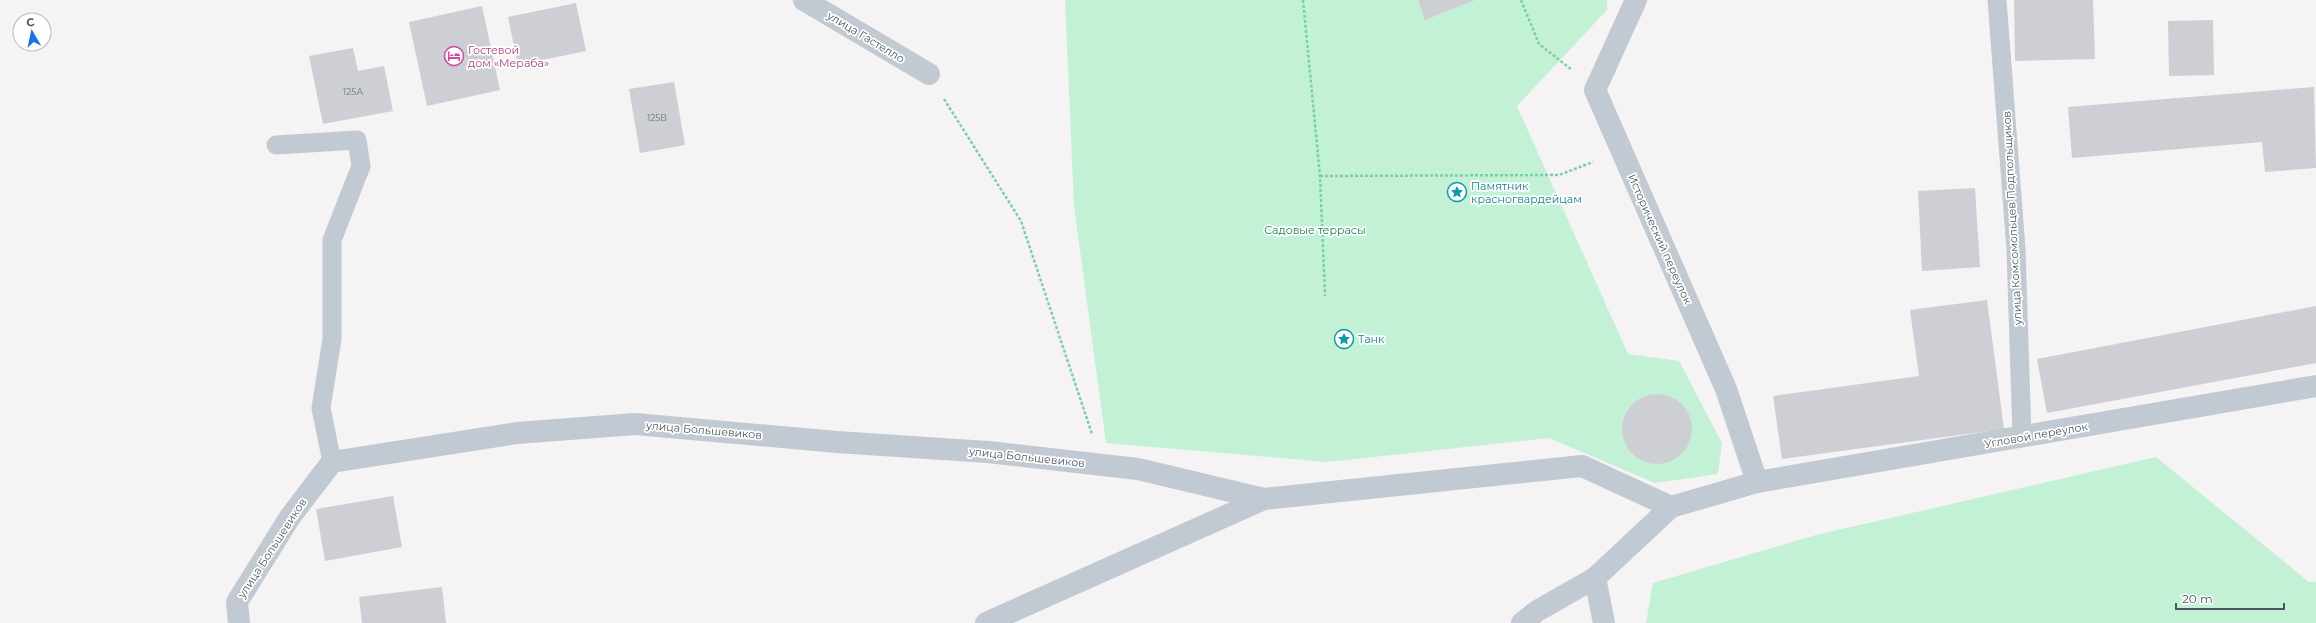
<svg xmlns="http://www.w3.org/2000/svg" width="2316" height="623" viewBox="0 0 2316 623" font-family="Montserrat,sans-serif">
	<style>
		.green { fill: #c3f1d5 }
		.building { fill: #cdcfd5 }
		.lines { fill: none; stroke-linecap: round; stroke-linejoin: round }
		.path { stroke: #7ad0a6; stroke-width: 2.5; stroke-dasharray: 3 2; stroke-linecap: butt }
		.lane { stroke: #c1cad2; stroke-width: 19 }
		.street { stroke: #c1cad2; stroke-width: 22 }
		.labels { text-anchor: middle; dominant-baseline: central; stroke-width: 3.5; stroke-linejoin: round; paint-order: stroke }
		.number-label { font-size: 9px; fill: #6b747e }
		.street-label { font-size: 11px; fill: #4a5661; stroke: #fff }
		.hotel-label { font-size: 11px; fill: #b23c85; stroke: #fff; text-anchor: start }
		.culture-label { font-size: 11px; fill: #0d838f; stroke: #fff; text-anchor: start }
		.park-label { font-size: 11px; fill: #17864f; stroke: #fff }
	</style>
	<rect width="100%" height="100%" fill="#f5f3f3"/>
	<!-- green -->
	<g class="green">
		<path d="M 1065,0 L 1607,0 L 1607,10 L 1517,106 L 1628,354 L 1679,361 L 1722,443 L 1718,474 L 1655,483 L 1549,438 L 1327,462 L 1106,443 L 1074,206 Z"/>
		<path d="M 2156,457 L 2309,582 L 2316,582 L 2316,623 L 1646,623 L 1653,583 L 1816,535 Z"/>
	</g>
	<!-- building -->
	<g class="building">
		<path d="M 1418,0 L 1475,0 L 1425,20 Z"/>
		<path d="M 2014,0 L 2093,0 L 2095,59 L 2015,61 Z"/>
		<path d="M 576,3 L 586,51 L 518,65 L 508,17 Z"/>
		<path d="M 482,6 L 500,90 L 427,106 L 409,22 Z"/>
		<path d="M 2213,20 L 2214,75 L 2169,76 L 2168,21 Z"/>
		<path d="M 353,48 L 358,71 L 384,66 L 393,111 L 323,124 L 309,56 Z"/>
		<path d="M 674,82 L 685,145 L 640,153 L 629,89 Z"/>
		<path d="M 2314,87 L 2316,168 L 2265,172 L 2262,142 L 2072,158 L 2068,107 Z"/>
		<path d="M 1975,188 L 1980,267 L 1922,271 L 1918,191 Z"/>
		<path d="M 1987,300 L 2004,429 L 1782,459 L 1773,396 L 1919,376 L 1910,310 Z"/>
		<path d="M 2316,306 L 2316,363 L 2047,413 L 2037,359 Z"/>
		<circle cx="1657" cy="429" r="35"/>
		<path d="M 393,496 L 402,547 L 325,561 L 316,509 Z"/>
		<path d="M 442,587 L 446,623 L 362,623 L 359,597 Z"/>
	</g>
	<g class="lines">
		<!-- path -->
		<g class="path">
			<path d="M 1303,0 L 1320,176 L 1325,296"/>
			<path d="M 1521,0 L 1539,44 L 1572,70"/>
			<path d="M 944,99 L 1021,221 L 1092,434"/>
			<path d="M 1320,176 L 1559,175 L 1593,162"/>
		</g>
		<!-- lane -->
		<g class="lane">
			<path d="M 1997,0 L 2016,249 L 2022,437"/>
			<path d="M 276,145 L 357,140 L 361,166 L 332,240 L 332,339 L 321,408 L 332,462"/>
		</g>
		<!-- street -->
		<g class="street">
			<path d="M 804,0 L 929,74"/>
			<path d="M 1636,0 L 1595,90 L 1726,389 L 1757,482"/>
			<path d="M 1595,578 L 1604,623"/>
			<path d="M 239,623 L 237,602 L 290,517 L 332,462 L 517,433 L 635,424 L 837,442 L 988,452 L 1138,469 L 1264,499"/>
			<path d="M 986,623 L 1264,499 L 1582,466 L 1671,507 L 1757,482 L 2316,386"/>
			<path d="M 1522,623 L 1537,611 L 1595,578 L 1671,507"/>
		</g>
	</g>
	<!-- icons -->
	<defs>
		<symbol id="hotel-ring" viewBox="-11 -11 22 22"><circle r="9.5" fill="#fff" stroke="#d1479c" stroke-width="1.5"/><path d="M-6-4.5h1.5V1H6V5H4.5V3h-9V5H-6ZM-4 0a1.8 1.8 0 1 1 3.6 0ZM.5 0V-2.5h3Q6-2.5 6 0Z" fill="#d1479c"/></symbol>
		<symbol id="sight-ring" viewBox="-11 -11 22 22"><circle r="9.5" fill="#fff" stroke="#0f9aa8" stroke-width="1.5"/><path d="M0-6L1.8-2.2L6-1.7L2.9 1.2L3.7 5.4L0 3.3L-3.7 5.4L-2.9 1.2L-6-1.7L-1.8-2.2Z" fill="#0f9aa8"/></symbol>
	</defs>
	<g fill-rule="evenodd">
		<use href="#hotel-ring" x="443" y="45" width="22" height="22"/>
		<use href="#sight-ring" x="1446" y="181" width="22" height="22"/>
		<use href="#sight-ring" x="1333" y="328" width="22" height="22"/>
	</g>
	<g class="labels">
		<!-- number labels -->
		<g class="number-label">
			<text x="353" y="91">125А</text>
			<text x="657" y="117">125В</text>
		</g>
		<!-- street labels -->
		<g class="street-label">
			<text transform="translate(866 37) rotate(31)">улица Гастелло</text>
			<text transform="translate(2012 218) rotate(-93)">улица Комсомольцев Подпольщиков</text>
			<text transform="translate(1660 239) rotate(66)">Исторический переулок</text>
			<text transform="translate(704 430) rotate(5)">улица Большевиков</text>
			<text transform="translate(2036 435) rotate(-10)">Угловой переулок</text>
			<text transform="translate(1027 457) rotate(6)">улица Большевиков</text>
			<text transform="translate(272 548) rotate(-57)">улица Большевиков</text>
		</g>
		<!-- hotel labels -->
		<g class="hotel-label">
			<text x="468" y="50">Гостевой<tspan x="468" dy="13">дом «Мераба»</tspan></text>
		</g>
		<!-- culture labels -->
		<g class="culture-label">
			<text x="1471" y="186">Памятник<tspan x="1471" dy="13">красногвардейцам</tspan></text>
			<text x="1358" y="339">Танк</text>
		</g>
		<!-- park labels -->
		<g class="park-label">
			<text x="1315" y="230">Садовые террасы</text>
		</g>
	</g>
	<!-- north arrow -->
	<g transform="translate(32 32) rotate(351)"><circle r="19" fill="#ffffff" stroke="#b7bbc0"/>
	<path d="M0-3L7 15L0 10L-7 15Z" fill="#1a73e8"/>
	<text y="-6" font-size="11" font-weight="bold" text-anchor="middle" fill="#4a5661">С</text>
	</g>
	<!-- scale -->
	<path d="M2176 603v6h108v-6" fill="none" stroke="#4a5661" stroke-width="2"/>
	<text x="2182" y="603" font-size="12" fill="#4a5661" stroke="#ffffff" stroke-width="3" paint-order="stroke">20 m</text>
</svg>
